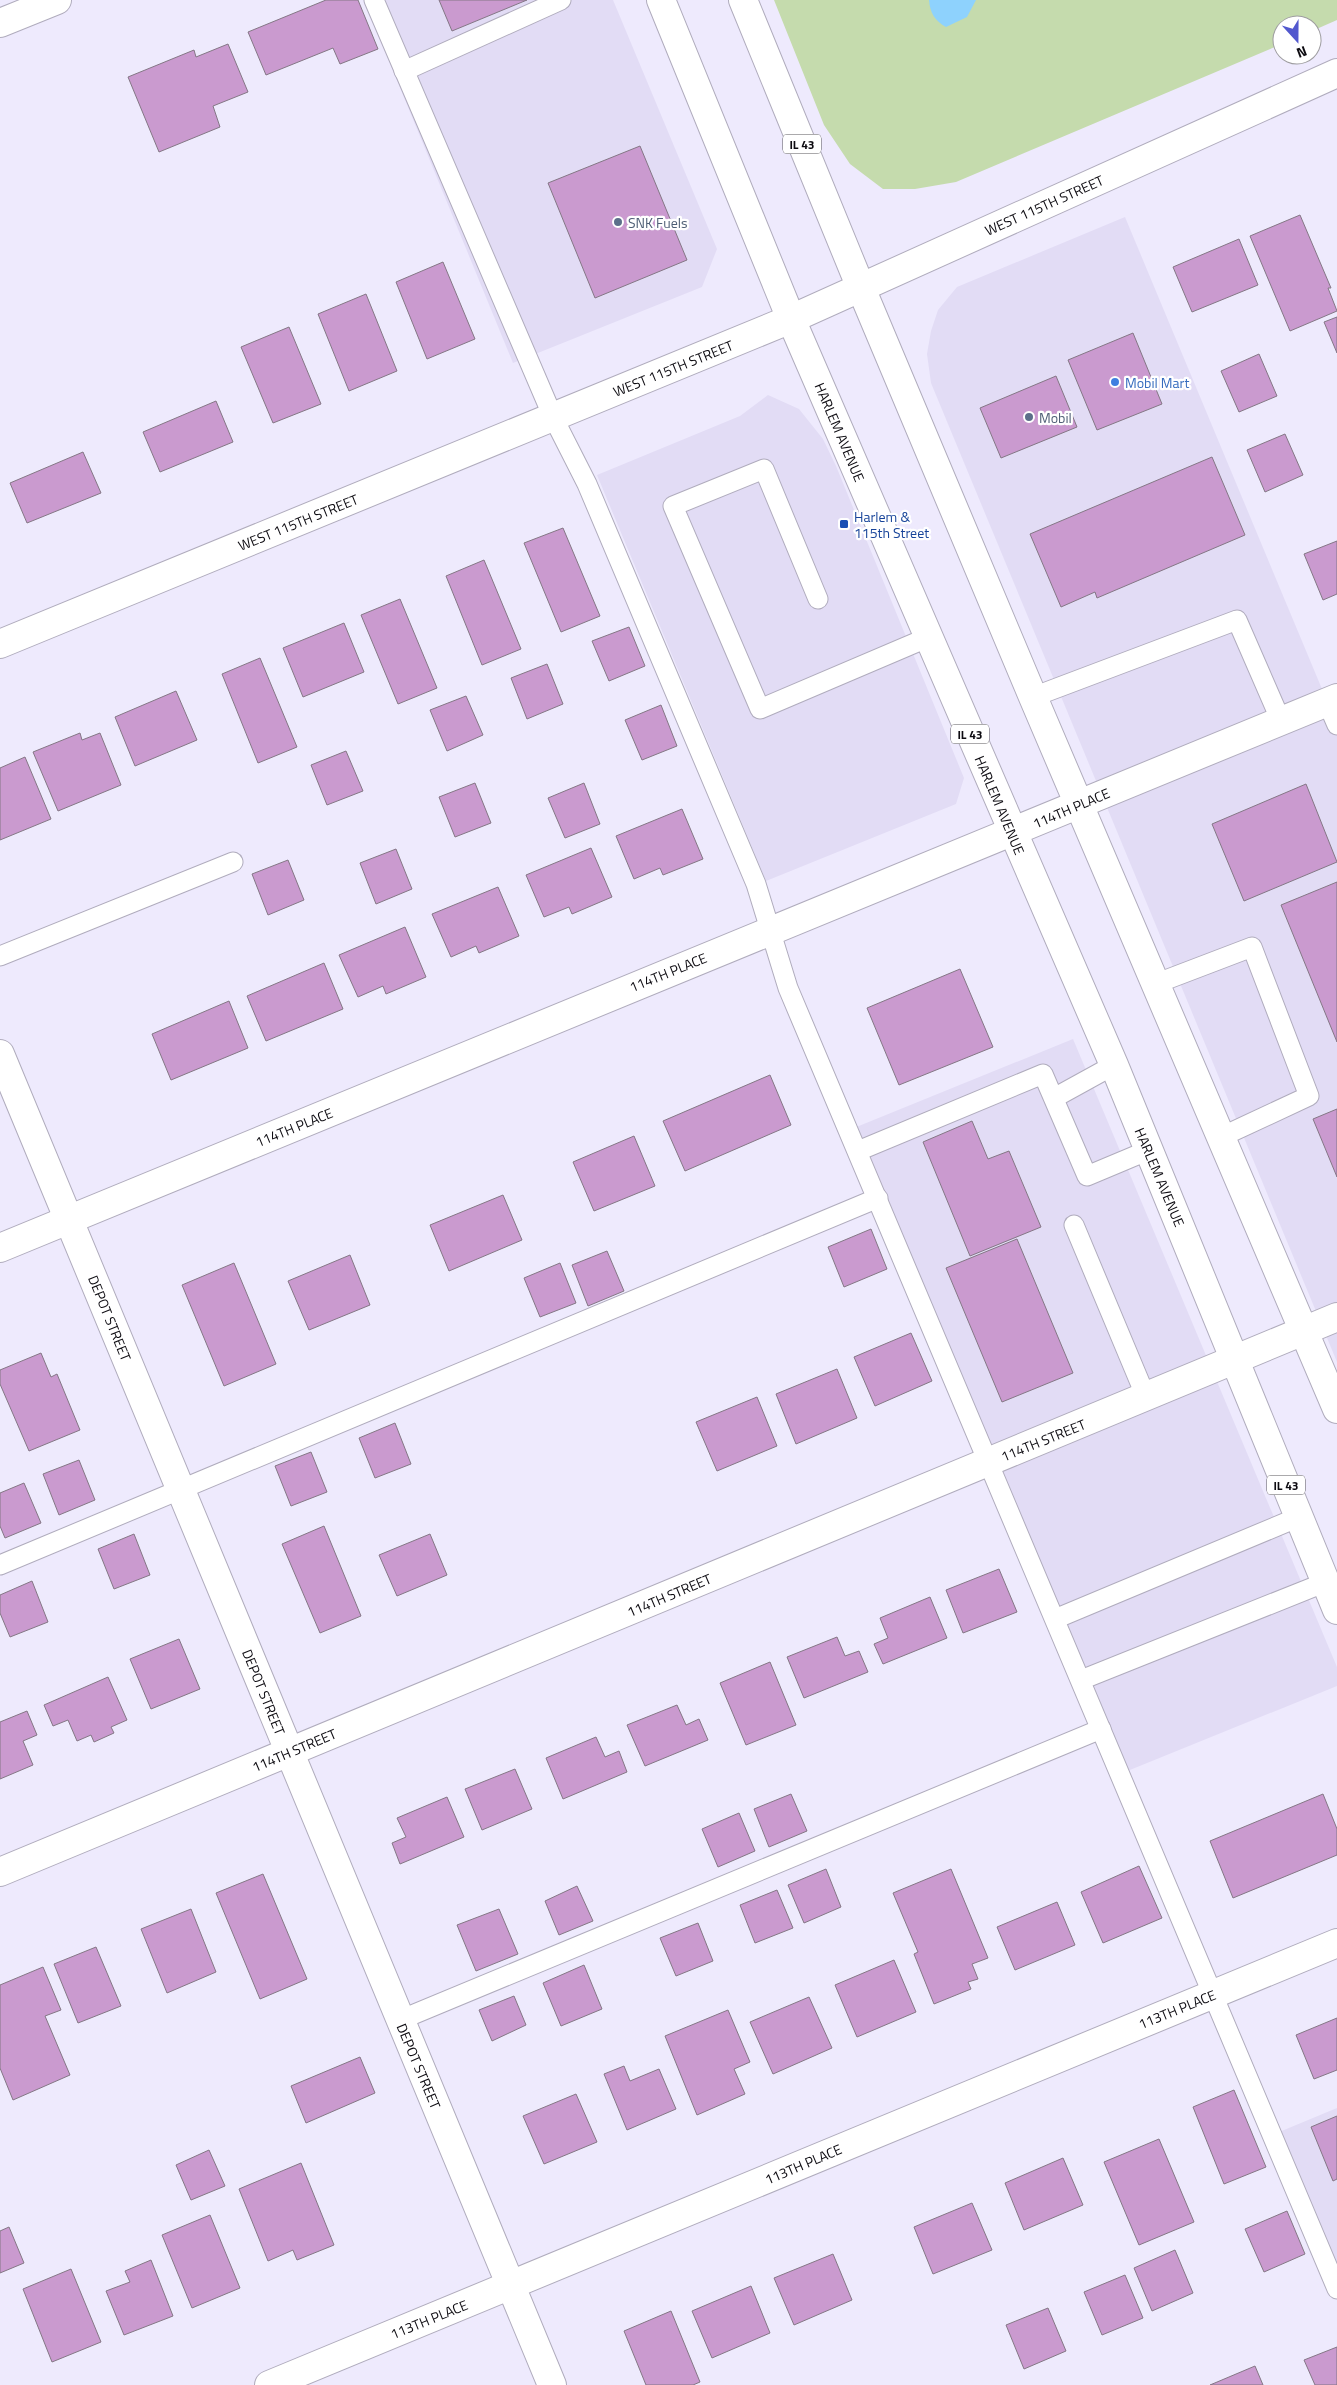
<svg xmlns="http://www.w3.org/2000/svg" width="1337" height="2385" viewBox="0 0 1337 2385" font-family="'Titillium Web',sans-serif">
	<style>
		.built { fill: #e2dcf5 }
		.green { fill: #c5dbad }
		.water { fill: #8ed2fd }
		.building { fill: #ca9acf; stroke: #847785 }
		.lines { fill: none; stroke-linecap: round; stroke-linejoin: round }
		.lane-casing { stroke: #b0acbd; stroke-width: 21 }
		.street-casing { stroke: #b0acbd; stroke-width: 30 }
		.secondary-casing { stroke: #b0acbd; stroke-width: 30 }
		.primary-casing { stroke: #b0acbd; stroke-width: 30 }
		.lane { stroke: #fff; stroke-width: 19 }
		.street { stroke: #fff; stroke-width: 28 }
		.secondary { stroke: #fff; stroke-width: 28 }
		.primary { stroke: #fff; stroke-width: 28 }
		.service-dot { fill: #5c6f8a; stroke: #fff; stroke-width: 2 }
		.shop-dot { fill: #3f7fe0; stroke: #fff; stroke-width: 2 }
		.transit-dot { fill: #1a4fb4; stroke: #fff; stroke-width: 2 }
		.labels { text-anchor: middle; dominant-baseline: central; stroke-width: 4.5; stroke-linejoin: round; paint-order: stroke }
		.shield { fill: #fff; stroke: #565458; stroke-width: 1 }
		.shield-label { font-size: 12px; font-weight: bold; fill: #0d0b11 }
		.street-label { font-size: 14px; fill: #0d0b11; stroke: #fff }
		.service-label { font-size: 14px; fill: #4e5e75; stroke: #fff; text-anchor: start }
		.shop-label { font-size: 14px; fill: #366cbe; stroke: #fff; text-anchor: start }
		.transit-label { font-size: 14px; fill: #164399; stroke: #fff; text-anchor: start }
	</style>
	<rect width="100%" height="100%" fill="#eeeafd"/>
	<!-- built -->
	<g class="built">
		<path d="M 364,0 L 613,0 L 717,249 L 702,287 L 513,363 Z"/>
		<path d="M 1125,217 L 1337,725 L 1337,1362 L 931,383 L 927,354 L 931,331 L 938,310 L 957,287 Z"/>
		<path d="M 768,395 L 799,409 L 823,439 L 836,466 L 964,778 L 956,804 L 766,881 L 597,475 L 740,416 Z"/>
		<path d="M 1073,1039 L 1337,1667 L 1337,1686 L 1120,1774 L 849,1130 Z"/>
		<path d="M 1337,2108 L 1337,2289 L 1272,2135 Z"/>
	</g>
	<!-- green -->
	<path class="green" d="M 774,0 L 1337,0 L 1337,20 L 1312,31 L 1312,25 L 1282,25 L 1282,44 L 956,182 L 915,189 L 883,189 L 850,164 L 824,125 Z"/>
	<!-- water -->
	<path class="water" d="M 929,0 L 976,0 L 967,17 L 946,27 C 935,21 930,13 929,0 Z"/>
	<!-- building -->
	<g class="building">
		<path d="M 326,0 L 358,0 L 378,49 L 340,64 L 333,48 L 266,75 L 248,32 Z"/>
		<path d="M 439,0 L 527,0 L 452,31 Z"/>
		<path d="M 228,44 L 248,92 L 213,106 L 220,127 L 159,152 L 128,77 L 194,50 L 196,57 Z"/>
		<path d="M 640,146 L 687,260 L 595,298 L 548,183 Z"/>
		<path d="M 1300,215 L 1331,288 L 1328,288 L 1337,311 L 1290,331 L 1250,236 Z"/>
		<path d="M 1239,239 L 1258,285 L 1192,312 L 1173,267 Z"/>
		<path d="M 443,262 L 475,339 L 427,359 L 396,282 Z"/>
		<path d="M 366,294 L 397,371 L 349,391 L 318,314 Z"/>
		<path d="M 1337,317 L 1337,353 L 1324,322 Z"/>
		<path d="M 289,327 L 321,404 L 273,423 L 241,347 Z"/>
		<path d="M 1133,333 L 1162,404 L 1097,430 L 1068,360 Z"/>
		<path d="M 1259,354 L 1277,396 L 1239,412 L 1221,371 Z"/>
		<path d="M 1056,376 L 1077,427 L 1001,458 L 980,408 Z"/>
		<path d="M 216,401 L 233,442 L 160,472 L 143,432 Z"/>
		<path d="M 1285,434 L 1303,475 L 1265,492 L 1247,450 Z"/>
		<path d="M 83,452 L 101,493 L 27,523 L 10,483 Z"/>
		<path d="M 1212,457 L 1245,535 L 1097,598 L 1095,592 L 1061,607 L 1030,534 Z"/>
		<path d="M 563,528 L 600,616 L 561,632 L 524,543 Z"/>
		<path d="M 1337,541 L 1337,594 L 1323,600 L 1304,554 Z"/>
		<path d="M 484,560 L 521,649 L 482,665 L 446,576 Z"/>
		<path d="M 400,599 L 437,688 L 398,704 L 361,615 Z"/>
		<path d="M 344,623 L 364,672 L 303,697 L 283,648 Z"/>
		<path d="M 629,627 L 645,666 L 609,681 L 592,641 Z"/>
		<path d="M 260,658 L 297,747 L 258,763 L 222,674 Z"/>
		<path d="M 547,664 L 563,704 L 527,719 L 511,678 Z"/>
		<path d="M 176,691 L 197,740 L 135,766 L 115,717 Z"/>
		<path d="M 466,696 L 483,735 L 447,751 L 430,710 Z"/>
		<path d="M 661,705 L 677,746 L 642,760 L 625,720 Z"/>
		<path d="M 80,733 L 82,740 L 100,733 L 121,785 L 58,811 L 33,752 Z"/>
		<path d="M 346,751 L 363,791 L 327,805 L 311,765 Z"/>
		<path d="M 25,757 L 51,819 L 0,840 L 0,768 Z"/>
		<path d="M 475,783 L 491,823 L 455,837 L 439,797 Z"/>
		<path d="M 584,783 L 600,824 L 565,838 L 548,798 Z"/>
		<path d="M 1306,784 L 1337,862 L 1244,901 L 1212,824 Z"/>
		<path d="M 682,809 L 703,859 L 663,875 L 660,868 L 634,879 L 616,836 Z"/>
		<path d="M 591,848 L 612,897 L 572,914 L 569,907 L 544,917 L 526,875 Z"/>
		<path d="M 396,849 L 412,889 L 376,904 L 360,863 Z"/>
		<path d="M 288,860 L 304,900 L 268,915 L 252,874 Z"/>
		<path d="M 1337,882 L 1337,1042 L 1281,905 Z"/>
		<path d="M 498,887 L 519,936 L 479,953 L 476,946 L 451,957 L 432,914 Z"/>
		<path d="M 405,927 L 426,977 L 386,994 L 383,986 L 358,997 L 339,955 Z"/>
		<path d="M 324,963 L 343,1009 L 266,1041 L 247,996 Z"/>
		<path d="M 960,969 L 993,1047 L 899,1085 L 867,1008 Z"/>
		<path d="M 229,1001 L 248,1048 L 171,1080 L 152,1034 Z"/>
		<path d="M 770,1075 L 791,1125 L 685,1171 L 663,1121 Z"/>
		<path d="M 1337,1109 L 1337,1177 L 1313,1119 Z"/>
		<path d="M 972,1121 L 988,1159 L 1009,1151 L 1041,1227 L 970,1256 L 923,1142 Z"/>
		<path d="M 634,1136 L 655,1186 L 594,1211 L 573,1162 Z"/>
		<path d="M 503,1195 L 522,1240 L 449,1271 L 430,1225 Z"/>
		<path d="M 871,1229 L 887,1269 L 844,1287 L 828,1247 Z"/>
		<path d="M 1017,1239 L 1073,1373 L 1002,1402 L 946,1268 Z"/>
		<path d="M 607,1251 L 624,1291 L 588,1306 L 572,1265 Z"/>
		<path d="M 350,1255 L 370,1305 L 309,1330 L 288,1281 Z"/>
		<path d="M 234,1263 L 276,1364 L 224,1386 L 182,1285 Z"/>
		<path d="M 560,1263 L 576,1303 L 540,1317 L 524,1278 Z"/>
		<path d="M 911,1333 L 932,1381 L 875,1406 L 854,1357 Z"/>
		<path d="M 41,1353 L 51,1377 L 57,1374 L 80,1430 L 29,1451 L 0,1384 L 0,1370 Z"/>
		<path d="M 837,1369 L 857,1418 L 796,1444 L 776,1394 Z"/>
		<path d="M 757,1397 L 777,1446 L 717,1471 L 696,1422 Z"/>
		<path d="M 395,1423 L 411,1464 L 375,1478 L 359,1438 Z"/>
		<path d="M 311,1452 L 327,1492 L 291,1506 L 275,1466 Z"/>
		<path d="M 79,1460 L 95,1500 L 59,1515 L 43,1474 Z"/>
		<path d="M 24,1483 L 41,1523 L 5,1538 L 0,1526 L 0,1493 Z"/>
		<path d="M 324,1526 L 361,1616 L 320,1633 L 282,1544 Z"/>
		<path d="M 134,1534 L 150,1575 L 114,1589 L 98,1549 Z"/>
		<path d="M 430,1534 L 447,1575 L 397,1596 L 379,1555 Z"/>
		<path d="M 999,1569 L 1017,1612 L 963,1633 L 946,1590 Z"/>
		<path d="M 32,1581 L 48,1622 L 10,1637 L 0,1613 L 0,1595 Z"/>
		<path d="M 930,1597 L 947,1638 L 883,1664 L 874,1644 L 888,1638 L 880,1618 Z"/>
		<path d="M 837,1637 L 845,1656 L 859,1651 L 868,1672 L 804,1698 L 787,1657 Z"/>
		<path d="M 179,1639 L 200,1689 L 151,1709 L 130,1659 Z"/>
		<path d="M 770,1662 L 796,1725 L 746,1745 L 720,1683 Z"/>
		<path d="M 108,1677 L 127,1720 L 111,1727 L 114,1733 L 94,1742 L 91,1735 L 77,1741 L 68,1720 L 53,1726 L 44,1705 Z"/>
		<path d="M 677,1705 L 686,1725 L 699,1719 L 708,1740 L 645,1766 L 627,1725 Z"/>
		<path d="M 27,1711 L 37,1735 L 23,1741 L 33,1765 L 0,1779 L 0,1722 Z"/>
		<path d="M 596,1737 L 605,1757 L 619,1751 L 627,1772 L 563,1799 L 546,1758 Z"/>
		<path d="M 515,1769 L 532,1809 L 482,1830 L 465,1789 Z"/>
		<path d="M 791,1794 L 807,1831 L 769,1847 L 754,1809 Z"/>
		<path d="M 1323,1794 L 1337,1829 L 1337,1855 L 1233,1898 L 1210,1841 Z"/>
		<path d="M 447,1797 L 464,1837 L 400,1864 L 392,1843 L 406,1837 L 397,1818 Z"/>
		<path d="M 739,1813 L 755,1851 L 718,1867 L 702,1829 Z"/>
		<path d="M 1139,1866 L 1162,1918 L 1103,1943 L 1081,1892 Z"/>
		<path d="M 826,1869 L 841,1907 L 804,1923 L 788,1885 Z"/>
		<path d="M 951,1869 L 988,1958 L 972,1964 L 978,1979 L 968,1982 L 971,1989 L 934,2004 L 914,1954 L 918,1952 L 893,1893 Z"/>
		<path d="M 263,1874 L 307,1979 L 260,1999 L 216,1893 Z"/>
		<path d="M 577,1886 L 593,1921 L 559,1935 L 545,1901 Z"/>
		<path d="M 777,1890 L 793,1928 L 755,1943 L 740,1905 Z"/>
		<path d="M 1057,1902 L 1075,1945 L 1015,1970 L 997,1927 Z"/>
		<path d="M 191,1909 L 216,1972 L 167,1993 L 141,1929 Z"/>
		<path d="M 499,1909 L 518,1954 L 476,1971 L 457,1925 Z"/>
		<path d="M 698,1923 L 713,1961 L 676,1976 L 660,1938 Z"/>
		<path d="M 96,1947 L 121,2006 L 78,2023 L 54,1964 Z"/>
		<path d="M 894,1960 L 916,2012 L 857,2037 L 835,1985 Z"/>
		<path d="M 584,1965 L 602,2009 L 561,2026 L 543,1983 Z"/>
		<path d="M 43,1967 L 61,2010 L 45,2016 L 70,2075 L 13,2100 L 0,2068 L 0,1985 Z"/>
		<path d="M 514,1996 L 526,2025 L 492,2041 L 479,2010 Z"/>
		<path d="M 809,1997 L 832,2048 L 773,2074 L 750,2022 Z"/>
		<path d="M 728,2010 L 750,2062 L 734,2069 L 745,2094 L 697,2115 L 665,2036 Z"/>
		<path d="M 1337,2018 L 1337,2070 L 1314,2079 L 1296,2035 Z"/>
		<path d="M 360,2057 L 375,2093 L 306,2123 L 291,2086 Z"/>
		<path d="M 624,2066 L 630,2081 L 659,2069 L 676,2109 L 627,2130 L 604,2074 Z"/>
		<path d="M 1234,2090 L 1266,2167 L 1224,2184 L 1193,2107 Z"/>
		<path d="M 576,2094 L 597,2142 L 544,2164 L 523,2116 Z"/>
		<path d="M 1337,2116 L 1337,2179 L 1333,2181 L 1311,2127 Z"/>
		<path d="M 1159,2139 L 1194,2222 L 1139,2245 L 1104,2162 Z"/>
		<path d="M 209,2150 L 225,2186 L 191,2200 L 176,2165 Z"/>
		<path d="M 1063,2158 L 1083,2205 L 1024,2230 L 1005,2183 Z"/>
		<path d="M 301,2163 L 334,2245 L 297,2260 L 293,2250 L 268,2261 L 239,2189 Z"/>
		<path d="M 972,2203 L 992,2250 L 933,2274 L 914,2227 Z"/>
		<path d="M 1287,2211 L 1305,2254 L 1264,2272 L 1245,2229 Z"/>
		<path d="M 210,2215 L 240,2288 L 192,2308 L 162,2235 Z"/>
		<path d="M 9,2227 L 24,2263 L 0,2273 L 0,2231 Z"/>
		<path d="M 1175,2250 L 1193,2293 L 1152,2311 L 1134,2268 Z"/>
		<path d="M 833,2254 L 852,2300 L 794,2325 L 774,2278 Z"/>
		<path d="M 151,2260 L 173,2316 L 124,2335 L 106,2291 L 130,2282 L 125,2271 Z"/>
		<path d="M 71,2269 L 101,2342 L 52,2362 L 23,2289 Z"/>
		<path d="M 1125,2275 L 1143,2318 L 1102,2335 L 1084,2292 Z"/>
		<path d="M 751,2286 L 770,2333 L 712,2358 L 692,2311 Z"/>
		<path d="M 1048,2308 L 1066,2351 L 1024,2369 L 1006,2325 Z"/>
		<path d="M 671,2311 L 700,2382 L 693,2385 L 646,2385 L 624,2331 Z"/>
		<path d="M 1337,2347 L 1337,2385 L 1315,2385 L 1304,2360 Z"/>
		<path d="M 1255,2366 L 1263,2385 L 1210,2385 Z"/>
	</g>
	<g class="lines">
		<defs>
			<g id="lane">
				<path d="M 374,0 L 553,417 L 587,484 L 756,884 L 788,988 L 1337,2289"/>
				<path d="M 404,71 L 561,0"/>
				<path d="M 818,599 L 764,469 L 673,506 L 760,709 L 929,637"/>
				<path d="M 1033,697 L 1237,620 L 1281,721"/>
				<path d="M 1327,702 L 1337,725"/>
				<path d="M 0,956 L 233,862"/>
				<path d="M 1155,984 L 1252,947 L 1309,1096 L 1221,1137"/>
				<path d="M 1054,1098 L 1114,1065"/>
				<path d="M 858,1151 L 1043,1074 L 1087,1176 L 1149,1150"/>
				<path d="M 1074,1225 L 1146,1397"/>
				<path d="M 0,1565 L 878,1198"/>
				<path d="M 1055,1619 L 1299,1517"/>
				<path d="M 1081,1680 L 1326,1582"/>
				<path d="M 400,2020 L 1101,1729"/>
			</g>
			<g id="street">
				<path d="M 0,23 L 57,0"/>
				<path d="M 0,1054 L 552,2385"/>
				<path d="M 0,1248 L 1337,698"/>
				<path d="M 0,1872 L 1337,1317"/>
				<path d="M 269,2385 L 1337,1943"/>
			</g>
			<path id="secondary" d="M 0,644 L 791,319 L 1337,73"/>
			<g id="primary">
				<path d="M 661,0 L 791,319 L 1114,1065 L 1337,1610"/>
				<path d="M 743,0 L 861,288 L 1033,697 L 1337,1409"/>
			</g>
		</defs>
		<!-- lane casing -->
		<use href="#lane" class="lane-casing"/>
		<!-- street casing -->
		<use href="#street" class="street-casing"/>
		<!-- secondary casing -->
		<use href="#secondary" class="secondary-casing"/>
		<!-- primary casing -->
		<use href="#primary" class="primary-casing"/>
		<!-- lane -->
		<use href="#lane" class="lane"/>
		<!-- street -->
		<use href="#street" class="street"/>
		<!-- secondary -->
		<use href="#secondary" class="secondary"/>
		<!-- primary -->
		<use href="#primary" class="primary"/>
	</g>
	<!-- markers -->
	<g class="service-dot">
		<circle cx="618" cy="222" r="5"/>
		<circle cx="1029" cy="417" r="5"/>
	</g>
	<circle class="shop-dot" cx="1115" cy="382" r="5"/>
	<rect class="transit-dot" x="839" y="519" width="10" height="10" rx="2.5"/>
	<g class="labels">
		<!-- shield labels -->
		<g class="shield">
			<rect x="783" y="134.5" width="38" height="19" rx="4"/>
			<rect x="951" y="724.5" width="38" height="19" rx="4"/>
			<rect x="1267" y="1475.5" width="38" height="19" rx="4"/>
		</g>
		<g class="shield-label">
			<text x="802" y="144">IL 43</text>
			<text x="970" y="734">IL 43</text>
			<text x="1286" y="1485">IL 43</text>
		</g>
		<!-- street labels -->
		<g class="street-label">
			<text transform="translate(1044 205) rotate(-24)">WEST 115TH STREET</text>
			<text transform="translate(673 368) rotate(-22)">WEST 115TH STREET</text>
			<text transform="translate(840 432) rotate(67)">HARLEM AVENUE</text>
			<text transform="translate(298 522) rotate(-22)">WEST 115TH STREET</text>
			<text transform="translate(1000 805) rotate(67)">HARLEM AVENUE</text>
			<text transform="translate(1071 808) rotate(-23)">114TH PLACE</text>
			<text transform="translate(668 972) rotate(-22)">114TH PLACE</text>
			<text transform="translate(294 1127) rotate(-22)">114TH PLACE</text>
			<text transform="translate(1160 1177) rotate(67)">HARLEM AVENUE</text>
			<text transform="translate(110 1318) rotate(68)">DEPOT STREET</text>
			<text transform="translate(1043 1440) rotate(-22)">114TH STREET</text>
			<text transform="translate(669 1595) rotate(-23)">114TH STREET</text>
			<text transform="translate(264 1692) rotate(68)">DEPOT STREET</text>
			<text transform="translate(294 1750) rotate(-23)">114TH STREET</text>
			<text transform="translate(1177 2009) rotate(-22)">113TH PLACE</text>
			<text transform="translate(419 2066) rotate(67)">DEPOT STREET</text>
			<text transform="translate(803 2164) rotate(-23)">113TH PLACE</text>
			<text transform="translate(429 2319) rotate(-22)">113TH PLACE</text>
		</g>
		<!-- service labels -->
		<g class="service-label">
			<text x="628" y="222">SNK Fuels</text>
			<text x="1039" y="417">Mobil</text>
		</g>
		<!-- shop labels -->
		<g class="shop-label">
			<text x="1125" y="382">Mobil Mart</text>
		</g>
		<!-- transit labels -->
		<g class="transit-label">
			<text x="854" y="516">Harlem &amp;<tspan x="854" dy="16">115th Street</tspan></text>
		</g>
	</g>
	<!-- north arrow -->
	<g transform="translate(1297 40) rotate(159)"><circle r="24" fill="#ffffff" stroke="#9e9da0"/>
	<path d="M0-4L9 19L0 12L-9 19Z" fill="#5258ce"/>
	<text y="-8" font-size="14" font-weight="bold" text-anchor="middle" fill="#0d0b11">N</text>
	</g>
</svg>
